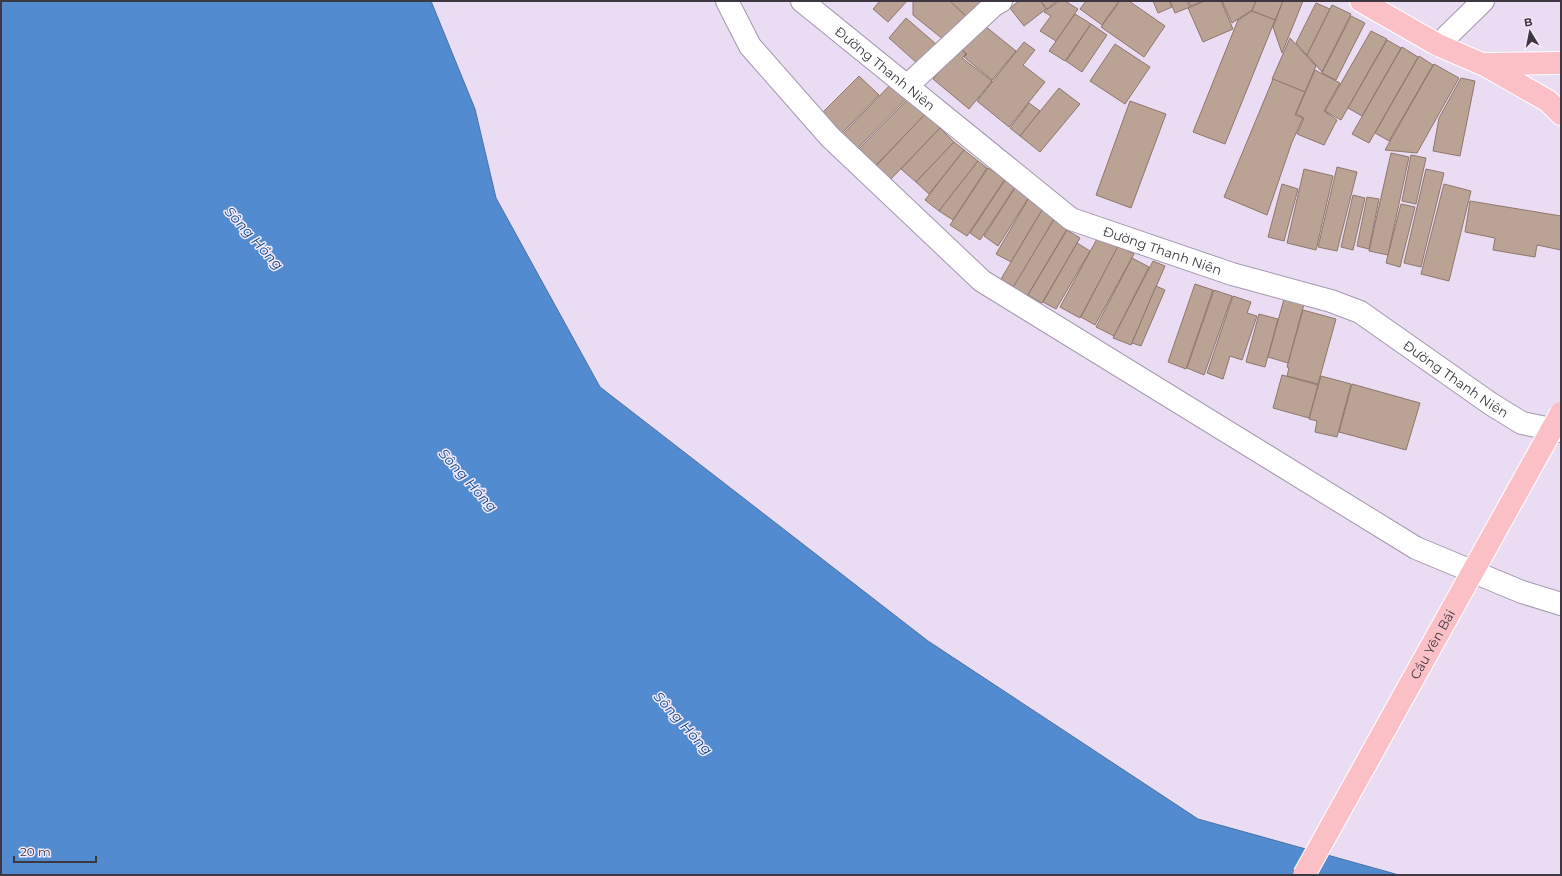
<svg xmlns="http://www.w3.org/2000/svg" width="1562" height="876" viewBox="0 0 1562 876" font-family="Montserrat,sans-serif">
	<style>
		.water { fill: #528bd0; stroke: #4b72a5 }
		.building { fill: #baa295; stroke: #8e776b }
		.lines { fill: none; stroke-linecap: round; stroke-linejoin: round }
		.minor-casing { stroke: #a397ad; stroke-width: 24 }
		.major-casing { stroke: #fff; stroke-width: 24 }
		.minor { stroke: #fff; stroke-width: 22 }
		.major { stroke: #fbc0c6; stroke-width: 22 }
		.major-bridge-casing { stroke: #fff; stroke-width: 24; stroke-linecap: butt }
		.major-bridge { stroke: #fbc0c6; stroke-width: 22 }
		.labels { text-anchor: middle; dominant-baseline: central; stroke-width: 3; stroke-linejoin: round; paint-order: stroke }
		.street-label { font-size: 13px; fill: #3c3740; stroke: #f5eafd }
		.water-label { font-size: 14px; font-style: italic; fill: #0e4a8a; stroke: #f5eafd }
	</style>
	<rect width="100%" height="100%" fill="#e9dcf3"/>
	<!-- water -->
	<path class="water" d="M 1,1 L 431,1 L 475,109 L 496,198 L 600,387 L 928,641 L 1198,819 L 1399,875 L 1,875 Z"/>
	<!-- building -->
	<g class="building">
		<path d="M 880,1 L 907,1 L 888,22 L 873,9 Z"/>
		<path d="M 913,1 L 950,1 L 966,16 L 944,40 L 913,15 Z"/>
		<path d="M 950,1 L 982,1 L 982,2 L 966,16 Z"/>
		<path d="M 1019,1 L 1040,1 L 1046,9 L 1024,26 L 1010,8 Z"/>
		<path d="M 1041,1 L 1057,1 L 1047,9 Z"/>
		<path d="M 1059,1 L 1065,1 L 1078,9 L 1056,41 L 1040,31 L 1051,16 L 1044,12 Z"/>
		<path d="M 1086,1 L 1119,1 L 1102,25 L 1080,9 Z"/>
		<path d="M 1120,1 L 1129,1 L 1165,26 L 1144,57 L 1101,27 Z"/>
		<path d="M 1153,1 L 1169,1 L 1172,7 L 1158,13 Z"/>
		<path d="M 1170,1 L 1187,1 L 1190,7 L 1175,13 Z"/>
		<path d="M 1188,1 L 1203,1 L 1191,6 Z"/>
		<path d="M 1205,1 L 1221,1 L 1233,29 L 1203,42 L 1188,8 Z"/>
		<path d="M 1222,1 L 1256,1 L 1252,10 L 1232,23 Z"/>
		<path d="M 1256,1 L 1283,1 L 1275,20 L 1252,11 Z"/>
		<path d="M 1283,1 L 1303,1 L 1282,53 L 1273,27 Z"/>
		<path d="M 1316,3 L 1330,9 L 1307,55 L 1296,43 Z"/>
		<path d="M 1332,5 L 1351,14 L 1322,72 L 1307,55 Z"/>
		<path d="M 1252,11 L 1275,20 L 1225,144 L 1193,132 L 1238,20 Z"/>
		<path d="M 1075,14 L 1091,24 L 1065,61 L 1049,51 Z"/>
		<path d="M 1351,16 L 1365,23 L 1336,80 L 1322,73 Z"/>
		<path d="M 906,18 L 936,44 L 918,64 L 889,38 Z"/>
		<path d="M 1091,24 L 1107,35 L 1082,72 L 1066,61 Z"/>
		<path d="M 985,26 L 1016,51 L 992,80 L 964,57 L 967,54 L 960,48 Z"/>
		<path d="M 1371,31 L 1387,39 L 1341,120 L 1325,111 Z"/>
		<path d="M 1290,38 L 1316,66 L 1305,92 L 1272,79 Z"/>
		<path d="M 1387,40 L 1401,48 L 1362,116 L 1348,108 Z"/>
		<path d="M 1024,42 L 1035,50 L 1023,65 L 1045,82 L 1009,127 L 977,101 Z"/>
		<path d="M 1115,44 L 1150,67 L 1125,104 L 1090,81 Z"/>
		<path d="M 1402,47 L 1418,57 L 1369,143 L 1352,134 Z"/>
		<path d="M 959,48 L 966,54 L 962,58 L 992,81 L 969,109 L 933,79 Z"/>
		<path d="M 1419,56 L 1433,65 L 1389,141 L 1375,133 Z"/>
		<path d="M 1434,64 L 1459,78 L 1417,153 L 1385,150 Z"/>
		<path d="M 1315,70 L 1340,83 L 1324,111 L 1337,120 L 1324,145 L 1297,134 L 1304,118 L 1296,114 Z"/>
		<path d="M 859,76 L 879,95 L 841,134 L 821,114 Z"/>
		<path d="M 1461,78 L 1475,81 L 1460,156 L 1433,151 L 1439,118 Z"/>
		<path d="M 1273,79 L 1305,92 L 1295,115 L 1303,118 L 1292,142 L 1267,215 L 1224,197 Z"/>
		<path d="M 892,83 L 907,98 L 857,149 L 842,135 Z"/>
		<path d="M 1059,88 L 1080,104 L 1040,152 L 1020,136 Z"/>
		<path d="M 908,99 L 925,115 L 875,166 L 858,150 Z"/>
		<path d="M 1130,101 L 1166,114 L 1131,208 L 1096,195 Z"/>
		<path d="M 1029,103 L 1040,111 L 1020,136 L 1010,128 Z"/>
		<path d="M 925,114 L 940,128 L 890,180 L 876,166 Z"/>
		<path d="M 940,128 L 954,142 L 916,182 L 901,169 Z"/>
		<path d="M 954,142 L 964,150 L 929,194 L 916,182 Z"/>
		<path d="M 964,150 L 978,161 L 939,211 L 925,200 Z"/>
		<path d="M 1391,153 L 1409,157 L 1388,255 L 1369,251 Z"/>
		<path d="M 1411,155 L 1426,158 L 1416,204 L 1402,201 Z"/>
		<path d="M 978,161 L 987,168 L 953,220 L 939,211 Z"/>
		<path d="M 1337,167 L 1357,172 L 1337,251 L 1318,247 Z"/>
		<path d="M 988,168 L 1005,179 L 967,236 L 950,225 Z"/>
		<path d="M 1304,169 L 1333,176 L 1316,250 L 1287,243 Z"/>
		<path d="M 1426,169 L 1444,173 L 1421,267 L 1404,263 Z"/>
		<path d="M 1005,180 L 1015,187 L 980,240 L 970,233 Z"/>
		<path d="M 1282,184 L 1298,189 L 1284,241 L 1268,237 Z"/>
		<path d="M 1444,184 L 1471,191 L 1449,281 L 1421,274 Z"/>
		<path d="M 1015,188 L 1029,197 L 998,246 L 984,236 Z"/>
		<path d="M 1353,195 L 1365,198 L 1353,250 L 1341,247 Z"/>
		<path d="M 1030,196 L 1045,205 L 1011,262 L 996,254 Z"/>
		<path d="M 1367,197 L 1379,199 L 1369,249 L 1357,246 Z"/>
		<path d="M 1470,201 L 1561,216 L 1561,250 L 1537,245 L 1535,257 L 1493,250 L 1495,238 L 1465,232 Z"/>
		<path d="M 1401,204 L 1415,207 L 1400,267 L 1386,263 Z"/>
		<path d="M 1045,205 L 1058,212 L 1014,287 L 1001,279 Z"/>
		<path d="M 1056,216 L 1070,224 L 1026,298 L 1012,289 Z"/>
		<path d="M 1067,230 L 1080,238 L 1042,303 L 1028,295 Z"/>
		<path d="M 1098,237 L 1118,247 L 1080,318 L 1060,307 Z"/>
		<path d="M 1077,243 L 1090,251 L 1056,309 L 1043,302 Z"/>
		<path d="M 1118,246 L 1134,254 L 1095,325 L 1081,317 Z"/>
		<path d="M 1132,258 L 1149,267 L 1114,336 L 1096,327 Z"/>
		<path d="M 1153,261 L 1165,266 L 1131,345 L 1113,338 Z"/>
		<path d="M 1195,284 L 1213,290 L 1186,369 L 1168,362 Z"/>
		<path d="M 1156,286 L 1165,290 L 1141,346 L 1132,343 Z"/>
		<path d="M 1214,290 L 1232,296 L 1204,375 L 1187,368 Z"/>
		<path d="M 1233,296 L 1251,302 L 1247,313 L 1257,316 L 1242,360 L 1230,356 L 1223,379 L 1207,373 Z"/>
		<path d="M 1284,299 L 1304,304 L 1288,363 L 1268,357 Z"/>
		<path d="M 1303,310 L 1336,319 L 1318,384 L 1287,376 L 1289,368 L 1287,367 Z"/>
		<path d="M 1259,314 L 1278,319 L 1265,367 L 1246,362 Z"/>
		<path d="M 1282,375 L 1318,385 L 1309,418 L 1273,408 Z"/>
		<path d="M 1321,376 L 1351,384 L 1337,437 L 1315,432 L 1317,421 L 1309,419 Z"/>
		<path d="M 1352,384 L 1420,403 L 1406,450 L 1339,432 Z"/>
	</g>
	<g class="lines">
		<defs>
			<g id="minor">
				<path d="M 727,1 L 750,46 L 830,137 L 982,281 L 1416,548 L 1522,592 L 1561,604"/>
				<path id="s1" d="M 802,1 L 1071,219 L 1232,274 L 1331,301 L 1360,312 L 1491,404 L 1522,423 L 1561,431"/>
				<path d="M 1438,45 L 1483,1"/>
				<path d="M 907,86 L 994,5 L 1001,1"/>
			</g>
			<g id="major">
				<path d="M 1361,1 L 1438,45 L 1482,64 L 1561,63"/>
				<path d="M 1483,64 L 1548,101 L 1561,114"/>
			</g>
		</defs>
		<!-- minor casing -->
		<use href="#minor" class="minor-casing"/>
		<!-- major casing -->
		<use href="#major" class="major-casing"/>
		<!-- minor -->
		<use href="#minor" class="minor"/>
		<!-- major -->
		<use href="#major" class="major"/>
		<defs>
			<g id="major-bridge">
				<path id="s2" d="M 1304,875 L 1561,413"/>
			</g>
		</defs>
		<!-- major-bridge casing -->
		<use href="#major-bridge" class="major-bridge-casing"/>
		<!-- major-bridge -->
		<use href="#major-bridge" class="major-bridge"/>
	</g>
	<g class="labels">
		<!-- street labels -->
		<g class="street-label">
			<text stroke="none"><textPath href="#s1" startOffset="107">Đường Thanh Niên</textPath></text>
			<text stroke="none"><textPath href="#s1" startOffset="443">Đường Thanh Niên</textPath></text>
			<text stroke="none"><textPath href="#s1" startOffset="767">Đường Thanh Niên</textPath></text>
			<text stroke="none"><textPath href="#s2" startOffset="264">Cầu Yên Bái</textPath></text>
		</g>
		<!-- water labels -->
		<g class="water-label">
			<text transform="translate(254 238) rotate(48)">Sông Hồng</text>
			<text transform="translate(468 480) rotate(48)">Sông Hồng</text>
			<text transform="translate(683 723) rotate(48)">Sông Hồng</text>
		</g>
	</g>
	<!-- border -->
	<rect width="1562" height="876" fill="none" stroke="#3c3740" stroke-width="4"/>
	<!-- north arrow -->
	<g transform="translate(1530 32) rotate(350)" stroke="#f5eafd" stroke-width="3" paint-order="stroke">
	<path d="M0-3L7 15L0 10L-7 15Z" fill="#3c3740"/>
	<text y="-6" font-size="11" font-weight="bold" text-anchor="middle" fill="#3c3740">B</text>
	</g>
	<!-- scale -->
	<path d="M14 856v6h82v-6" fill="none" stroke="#3c3740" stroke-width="2"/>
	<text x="20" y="856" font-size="12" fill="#3c3740" stroke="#f5eafd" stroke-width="3" paint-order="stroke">20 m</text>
</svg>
